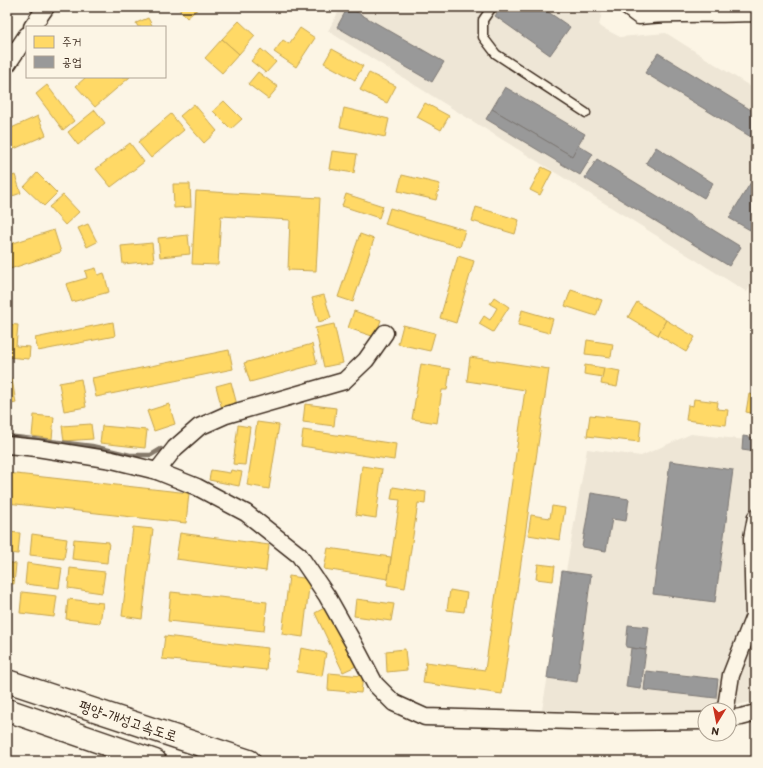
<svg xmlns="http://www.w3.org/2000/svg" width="763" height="768" viewBox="0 0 763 768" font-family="Itim,'Poor Story',sans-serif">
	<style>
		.built { fill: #eee6d6 }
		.homes { fill: #ffd966; stroke: #c4a450 }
		.industry { fill: #999; stroke: #7d7874 }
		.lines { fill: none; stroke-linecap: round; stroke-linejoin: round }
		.stream { stroke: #85796b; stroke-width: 4.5 }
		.service-casing { stroke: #3b2a1e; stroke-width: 11 }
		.minor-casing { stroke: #3b2a1e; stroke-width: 19 }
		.motorway-casing { stroke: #3b2a1e; stroke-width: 25 }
		.service { stroke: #fcf5e5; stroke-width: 8 }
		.minor { stroke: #fcf5e5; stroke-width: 16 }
		.motorway { stroke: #fcf5e5; stroke-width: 22 }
		.labels { text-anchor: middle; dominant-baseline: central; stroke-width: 4; stroke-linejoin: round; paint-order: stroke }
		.street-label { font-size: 15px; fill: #3b2a1e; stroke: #fcf5e5 }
	</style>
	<rect width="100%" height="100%" fill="#fcf5e5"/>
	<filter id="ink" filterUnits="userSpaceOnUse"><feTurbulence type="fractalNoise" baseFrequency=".025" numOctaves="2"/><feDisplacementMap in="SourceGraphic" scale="8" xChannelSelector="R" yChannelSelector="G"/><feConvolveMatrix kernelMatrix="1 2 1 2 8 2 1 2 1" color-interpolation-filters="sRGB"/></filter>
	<g filter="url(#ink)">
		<!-- built -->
		<g class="built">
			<path d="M 341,7 L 603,7 L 599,26 L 620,37 L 666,33 L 756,90 L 756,275 L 747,292 L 328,31 Z"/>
			<path d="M 691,434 L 756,441 L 756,701 L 713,710 L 705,710 L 704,712 L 596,712 L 542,710 L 587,449 L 641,456 Z"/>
		</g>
		<!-- homes -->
		<g class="homes">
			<path d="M 177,7 L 200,7 L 187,18 Z"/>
			<path d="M 148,18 L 153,27 L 138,27 L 136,23 Z"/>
			<path d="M 239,21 L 255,36 L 239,54 L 222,39 Z"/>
			<path d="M 300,28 L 315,38 L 296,67 L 274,52 L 283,40 L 289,44 Z"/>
			<path d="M 222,39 L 239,54 L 222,73 L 205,58 Z"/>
			<path d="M 261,49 L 276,62 L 266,73 L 251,61 Z"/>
			<path d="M 332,49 L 363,66 L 355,80 L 324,63 Z"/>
			<path d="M 258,72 L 278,87 L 268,99 L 248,84 Z"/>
			<path d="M 369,73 L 396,86 L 387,103 L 360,90 Z"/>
			<path d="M 86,77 L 130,77 L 95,107 L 76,86 Z"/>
			<path d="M 47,85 L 74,121 L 63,130 L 36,94 Z"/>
			<path d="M 224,101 L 242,119 L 231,129 L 213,111 Z"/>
			<path d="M 425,103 L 449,116 L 441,130 L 417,117 Z"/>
			<path d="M 194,104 L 217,131 L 204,143 L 180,116 Z"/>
			<path d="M 344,108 L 389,119 L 385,137 L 340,127 Z"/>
			<path d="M 95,110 L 105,123 L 78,145 L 68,132 Z"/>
			<path d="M 171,114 L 184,130 L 151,158 L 138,142 Z"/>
			<path d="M 38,116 L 46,135 L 7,152 L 7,130 Z"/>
			<path d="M 130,143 L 144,162 L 111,187 L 96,169 Z"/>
			<path d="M 332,151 L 357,154 L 354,173 L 329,169 Z"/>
			<path d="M 542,167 L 552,172 L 540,195 L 530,190 Z"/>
			<path d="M 37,173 L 57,193 L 44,206 L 24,187 Z"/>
			<path d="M 15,175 L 21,193 L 7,198 L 7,178 Z"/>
			<path d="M 402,175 L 440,184 L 436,200 L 398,191 Z"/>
			<path d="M 173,184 L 190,184 L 191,207 L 174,208 Z"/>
			<path d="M 196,191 L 320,198 L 316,271 L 288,270 L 290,220 L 221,216 L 218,265 L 192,264 Z"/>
			<path d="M 346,194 L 383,206 L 379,218 L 342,206 Z"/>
			<path d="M 63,195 L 79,212 L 65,225 L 49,207 Z"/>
			<path d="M 476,207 L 519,220 L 515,234 L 472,221 Z"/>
			<path d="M 390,208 L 465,230 L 460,247 L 385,224 Z"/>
			<path d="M 88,224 L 97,242 L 87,247 L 78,228 Z"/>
			<path d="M 54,230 L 61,252 L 7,270 L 7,245 Z"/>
			<path d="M 360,234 L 374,239 L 353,302 L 338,297 Z"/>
			<path d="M 188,235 L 190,254 L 160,257 L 158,238 Z"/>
			<path d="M 152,243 L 154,261 L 123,264 L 121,246 Z"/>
			<path d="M 458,256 L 474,261 L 456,323 L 440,318 Z"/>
			<path d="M 96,268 L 98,275 L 104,273 L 109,292 L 72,302 L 66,284 L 87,278 L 85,271 Z"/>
			<path d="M 571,290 L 602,300 L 596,316 L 565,306 Z"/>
			<path d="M 324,295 L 331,318 L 319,322 L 312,298 Z"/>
			<path d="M 494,297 L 509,307 L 493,332 L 479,324 L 484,316 L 490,320 L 497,308 L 490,304 Z"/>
			<path d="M 637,302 L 666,320 L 658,335 L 628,317 Z"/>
			<path d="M 522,310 L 553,319 L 549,333 L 518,325 Z"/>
			<path d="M 354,311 L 381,320 L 375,337 L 348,328 Z"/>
			<path d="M 666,320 L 695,337 L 686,352 L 658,335 Z"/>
			<path d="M 113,322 L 115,336 L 38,351 L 35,338 Z"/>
			<path d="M 7,324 L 18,325 L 16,346 L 30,347 L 29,359 L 7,357 Z"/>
			<path d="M 334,324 L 343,363 L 324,367 L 315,328 Z"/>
			<path d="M 403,325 L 435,333 L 430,351 L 398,344 Z"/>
			<path d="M 587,340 L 613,344 L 611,357 L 585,354 Z"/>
			<path d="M 312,344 L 317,364 L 250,382 L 244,363 Z"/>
			<path d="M 229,350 L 233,369 L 96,397 L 92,378 Z"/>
			<path d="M 470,357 L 549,369 L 502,694 L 423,683 L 426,662 L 485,670 L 525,390 L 467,381 Z"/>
			<path d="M 421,364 L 450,369 L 447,390 L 442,390 L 437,423 L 412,419 Z"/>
			<path d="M 585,365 L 604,368 L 603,377 L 584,374 Z"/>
			<path d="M 604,368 L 620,371 L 617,387 L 601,384 Z"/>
			<path d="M 7,379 L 12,379 L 16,403 L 7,405 Z"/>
			<path d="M 81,379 L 86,407 L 64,411 L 59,383 Z"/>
			<path d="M 231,382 L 237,405 L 222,409 L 216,386 Z"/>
			<path d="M 749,394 L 756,395 L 756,414 L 746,412 Z"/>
			<path d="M 694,399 L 718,402 L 717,409 L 728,410 L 726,425 L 686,420 L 688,405 L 693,406 Z"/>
			<path d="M 169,404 L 175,424 L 154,431 L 147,411 Z"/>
			<path d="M 305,404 L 336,408 L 334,426 L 303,422 Z"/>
			<path d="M 34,415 L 54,417 L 52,439 L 32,436 Z"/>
			<path d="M 590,415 L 641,421 L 639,442 L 587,436 Z"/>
			<path d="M 257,422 L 279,425 L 269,489 L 247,485 Z"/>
			<path d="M 91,424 L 93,439 L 64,441 L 62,426 Z"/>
			<path d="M 238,425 L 250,427 L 245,465 L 233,464 Z"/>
			<path d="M 102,426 L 147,430 L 145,448 L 100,443 Z"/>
			<path d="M 303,430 L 396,444 L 394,460 L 301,446 Z"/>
			<path d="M 362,466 L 382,469 L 376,518 L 356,515 Z"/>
			<path d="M 211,470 L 230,473 L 231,470 L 242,472 L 239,486 L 209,480 Z"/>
			<path d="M 7,473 L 189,493 L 186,523 L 7,503 Z"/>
			<path d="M 393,487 L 426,492 L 425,504 L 418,503 L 405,588 L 387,585 L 400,500 L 391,499 Z"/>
			<path d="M 552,506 L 565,508 L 560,540 L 528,535 L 531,515 L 550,518 Z"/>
			<path d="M 133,527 L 153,529 L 142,619 L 122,616 Z"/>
			<path d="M 7,532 L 20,533 L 18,554 L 7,553 Z"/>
			<path d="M 180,533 L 269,545 L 266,571 L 176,559 Z"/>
			<path d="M 32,534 L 67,539 L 64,559 L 30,555 Z"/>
			<path d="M 74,539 L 109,542 L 107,563 L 72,559 Z"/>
			<path d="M 328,548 L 391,557 L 388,579 L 324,569 Z"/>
			<path d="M 7,562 L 16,564 L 14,584 L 7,583 Z"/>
			<path d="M 27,563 L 62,568 L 59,588 L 25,584 Z"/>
			<path d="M 538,564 L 555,566 L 553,581 L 536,579 Z"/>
			<path d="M 70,568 L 105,572 L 102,593 L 68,588 Z"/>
			<path d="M 289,576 L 310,579 L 303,637 L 282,634 Z"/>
			<path d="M 450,590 L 467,593 L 464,612 L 447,610 Z"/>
			<path d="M 7,592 L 12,592 L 10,613 L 7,613 Z"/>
			<path d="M 22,592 L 57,596 L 54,617 L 20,613 Z"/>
			<path d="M 171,592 L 267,602 L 264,631 L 168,621 Z"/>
			<path d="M 68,599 L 103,603 L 100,623 L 66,619 Z"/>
			<path d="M 356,599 L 394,604 L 391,621 L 354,616 Z"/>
			<path d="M 328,606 L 356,666 L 343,672 L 315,613 Z"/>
			<path d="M 165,636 L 268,648 L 266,670 L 162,659 Z"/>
			<path d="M 301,648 L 326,653 L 322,676 L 297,672 Z"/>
			<path d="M 405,649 L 407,670 L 387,672 L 386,651 Z"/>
			<path d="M 329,673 L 363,676 L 361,693 L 328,690 Z"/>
		</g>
		<!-- industry -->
		<g class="industry">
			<path d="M 348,7 L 444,62 L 432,82 L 337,27 Z"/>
			<path d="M 501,7 L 541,7 L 570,27 L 550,55 L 495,16 Z"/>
			<path d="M 658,53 L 756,113 L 756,140 L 645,73 Z"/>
			<path d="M 505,87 L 585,134 L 572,156 L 492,109 Z"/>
			<path d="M 492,109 L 572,156 L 578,145 L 593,154 L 580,175 L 486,119 Z"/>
			<path d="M 656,147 L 713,183 L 704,198 L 646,163 Z"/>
			<path d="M 597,159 L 741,247 L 729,266 L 585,178 Z"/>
			<path d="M 756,174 L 756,220 L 750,230 L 729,218 Z"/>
			<path d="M 743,436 L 756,438 L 756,452 L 742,450 Z"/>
			<path d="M 670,461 L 733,470 L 715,602 L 653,594 Z"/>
			<path d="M 591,493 L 629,499 L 626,521 L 612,519 L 606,551 L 582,547 Z"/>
			<path d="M 562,571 L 591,575 L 577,682 L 547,678 Z"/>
			<path d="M 628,625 L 649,627 L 646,650 L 626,647 Z"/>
			<path d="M 631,648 L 646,650 L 641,689 L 626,687 Z"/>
			<path d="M 646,671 L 718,679 L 716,698 L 644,690 Z"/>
		</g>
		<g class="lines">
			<!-- stream -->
			<path class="stream" d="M 7,436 L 92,446 L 130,455 L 151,455 L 161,449"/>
			<defs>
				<path id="service" d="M 492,7 L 483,20 L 483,37 L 496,54 L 586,113"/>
				<g id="minor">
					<path d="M 627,7 L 639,16 C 676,12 715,15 752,13 L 756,14"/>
					<path d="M 32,27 L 46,7"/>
					<path d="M 7,65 L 27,35"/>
					<path d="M 7,445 L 37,448 L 112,460 L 157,471 L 197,487 L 246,513 L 299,555 L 327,596 L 354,644 L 375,684 L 394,703 L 425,717 L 609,722 L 705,721"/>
					<path d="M 157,471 L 175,448 L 199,427 L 226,415 L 344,381 L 366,360 L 385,333"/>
					<path d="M 723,710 L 726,707 L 731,675 L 754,616 L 752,538 L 756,517"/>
					<path d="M 729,719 L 741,717 L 756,713"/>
				</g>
				<g id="motorway">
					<path d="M 7,681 L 249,761"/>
					<path d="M 7,710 L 155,761"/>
				</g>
			</defs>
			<!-- service casing -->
			<use href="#service" class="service-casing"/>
			<!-- minor casing -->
			<use href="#minor" class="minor-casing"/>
			<!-- motorway casing -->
			<use href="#motorway" class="motorway-casing"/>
			<!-- service -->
			<use href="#service" class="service"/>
			<!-- minor -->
			<use href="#minor" class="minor"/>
			<!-- motorway -->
			<use href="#motorway" class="motorway"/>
		</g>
	</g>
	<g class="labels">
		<!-- street labels -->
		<g class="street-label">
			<text transform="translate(128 721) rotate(18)">평양-개성고속도로</text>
		</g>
	</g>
	<!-- margin -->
	<rect width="763" height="768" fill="none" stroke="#fcf5e5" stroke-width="24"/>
	<rect x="12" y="12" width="739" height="744" fill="none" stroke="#3b2a1e" stroke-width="1.5" filter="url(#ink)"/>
	<!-- legend -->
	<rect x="26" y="26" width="140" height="52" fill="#fcf5e5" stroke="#afa495"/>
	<rect x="34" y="36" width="20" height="12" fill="#ffd966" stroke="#afa495"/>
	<text x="62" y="46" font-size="12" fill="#3b2a1e">주거</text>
	<rect x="34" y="56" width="20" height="12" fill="#999999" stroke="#afa495"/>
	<text x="62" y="66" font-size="12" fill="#3b2a1e">공업</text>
	<!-- north arrow -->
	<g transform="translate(717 722) rotate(190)"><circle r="19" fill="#fcf5e5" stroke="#afa495"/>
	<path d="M0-3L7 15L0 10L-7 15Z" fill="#c8321e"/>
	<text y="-6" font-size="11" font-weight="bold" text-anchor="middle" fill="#3b2a1e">N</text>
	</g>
</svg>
